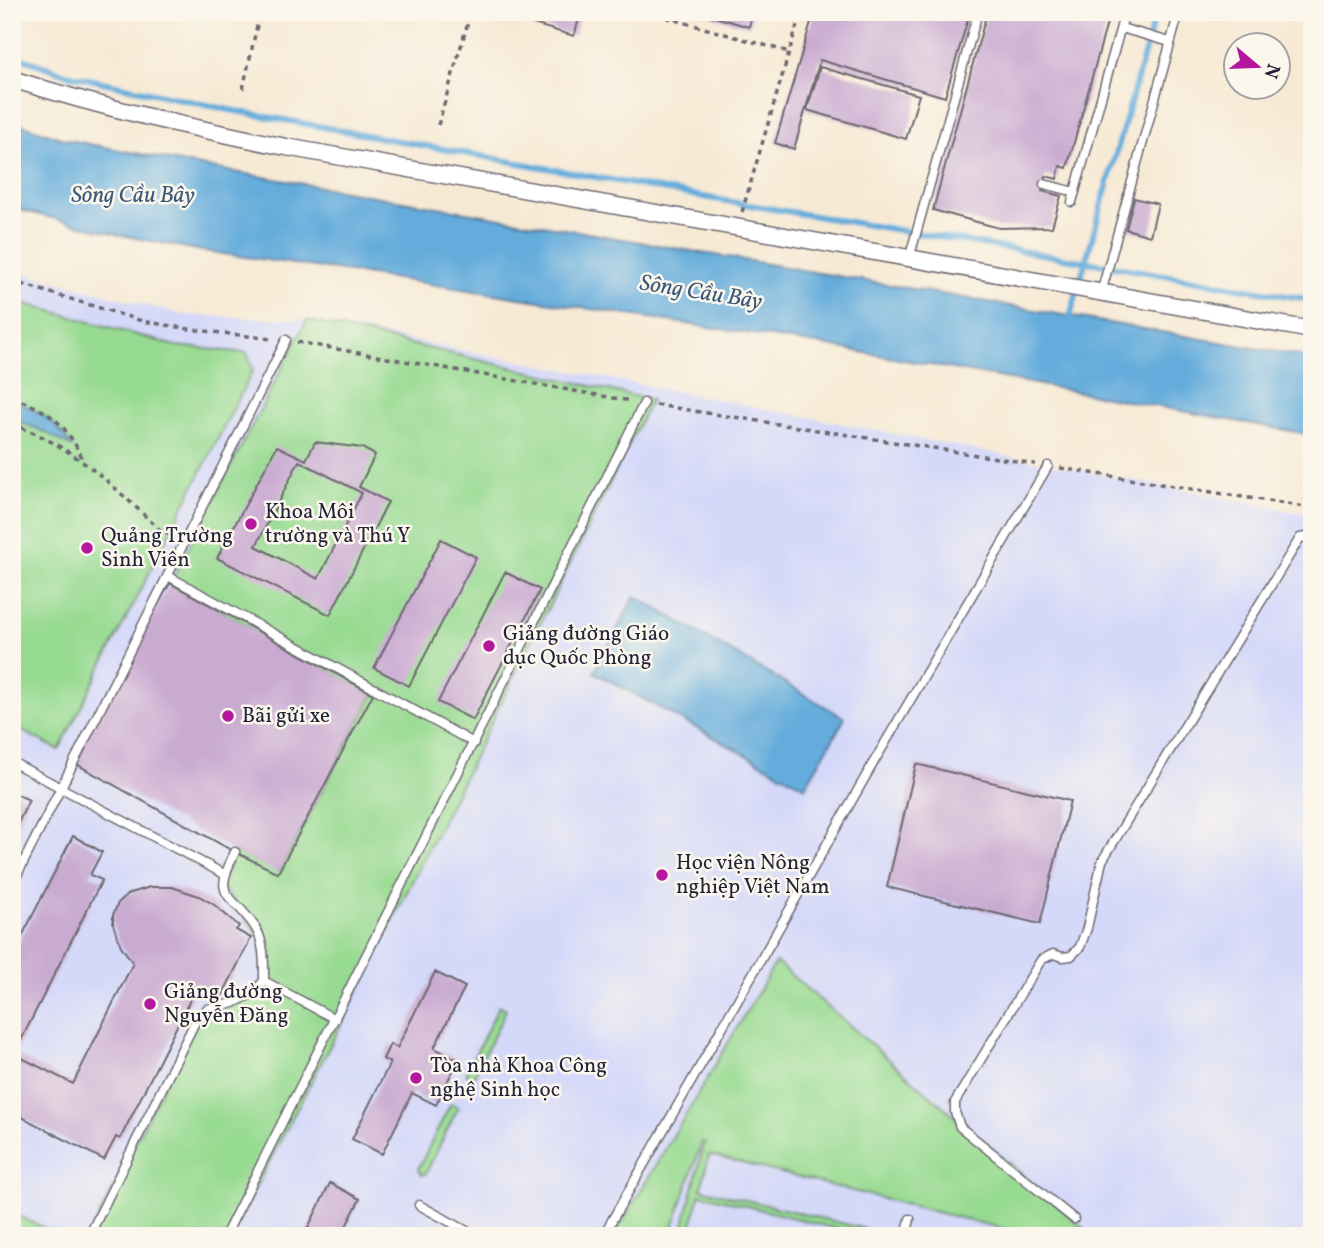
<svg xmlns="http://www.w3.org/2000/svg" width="1324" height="1248" viewBox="0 0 1324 1248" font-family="Vollkorn,serif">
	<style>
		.built { fill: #d4d8f9 }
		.green { fill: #97da91; stroke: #5c7e66; stroke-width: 2 }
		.water { fill: #64acdb; stroke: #43678b; stroke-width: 2 }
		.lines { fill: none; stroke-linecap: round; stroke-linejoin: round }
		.stream { stroke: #64acdb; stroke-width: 6 }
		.building { fill: #c9aad1; fill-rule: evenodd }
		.lane-casing { stroke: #6d6871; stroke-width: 11 }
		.street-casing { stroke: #6d6871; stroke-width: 19 }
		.path { stroke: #6d6871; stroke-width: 3.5; stroke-dasharray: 5 5; stroke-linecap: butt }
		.lane { stroke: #fff; stroke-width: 8 }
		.street { stroke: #fff; stroke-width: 16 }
		.poi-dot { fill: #b5179e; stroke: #fbf7ec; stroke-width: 2.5 }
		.labels { text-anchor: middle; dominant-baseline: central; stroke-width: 5; stroke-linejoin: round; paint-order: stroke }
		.poi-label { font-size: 21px; fill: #22223b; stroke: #fbf7ec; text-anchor: start }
		.water-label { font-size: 23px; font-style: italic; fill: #3c597b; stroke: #fbf7ec }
	</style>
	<rect width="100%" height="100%" fill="#fbf7ec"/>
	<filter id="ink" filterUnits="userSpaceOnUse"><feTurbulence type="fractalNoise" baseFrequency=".0143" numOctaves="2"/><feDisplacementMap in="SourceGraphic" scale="14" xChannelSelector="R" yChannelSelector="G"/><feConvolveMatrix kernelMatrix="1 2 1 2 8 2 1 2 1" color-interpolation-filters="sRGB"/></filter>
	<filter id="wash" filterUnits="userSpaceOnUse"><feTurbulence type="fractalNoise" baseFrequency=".00686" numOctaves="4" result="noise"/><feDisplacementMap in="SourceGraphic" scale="28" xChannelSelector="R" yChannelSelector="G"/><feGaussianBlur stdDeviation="1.57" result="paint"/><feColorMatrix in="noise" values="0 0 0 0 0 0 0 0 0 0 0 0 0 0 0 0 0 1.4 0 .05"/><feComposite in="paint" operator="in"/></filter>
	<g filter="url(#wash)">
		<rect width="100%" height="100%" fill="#f7ead5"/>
		<!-- built -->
		<path class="built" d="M 12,270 L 184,315 L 307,320 L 1312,515 L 1312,1236 L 12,1236 Z"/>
		<!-- green -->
		<g class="green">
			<path d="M 12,300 L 176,346 L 247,353 L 253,370 L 59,750 L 12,726 Z"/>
			<path d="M 307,320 L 651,400 L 343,1021 L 230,1236 L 89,1236 L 195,1022 L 207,1009 L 234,1003 L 264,981 L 261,939 L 222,886 L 235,852 L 279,872 L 373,695 L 170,583 Z"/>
			<path d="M 776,962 L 1093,1236 L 1032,1236 L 709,1155 L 701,1189 L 894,1236 L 865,1236 L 700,1194 L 689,1236 L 681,1236 L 704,1144 L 707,1144 L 702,1142 L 670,1236 L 614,1236 Z"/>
			<path d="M 499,1006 L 505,1008 L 506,1010 L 474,1076 L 467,1075 L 467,1071 Z"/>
			<path d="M 453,1104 L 458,1108 L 426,1173 L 422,1175 L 418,1169 L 450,1105 Z"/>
			<path d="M 12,1213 L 61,1236 L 12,1236 Z"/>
		</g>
		<!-- water -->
		<g class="water">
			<path d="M 12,121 L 64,139 L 206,167 L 1312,358 L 1312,435 L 823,345 L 391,278 L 203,251 L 120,235 L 12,208 Z"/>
			<path d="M 12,400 C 39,409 57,424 73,448 L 47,433 L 12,418 Z"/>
			<path d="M 635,596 L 845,718 L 805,787 L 594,672 Z"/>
		</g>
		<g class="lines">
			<!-- stream -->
			<g class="stream">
				<path d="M 12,55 L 66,74 L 230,110 L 720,200 L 1312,300"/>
				<path d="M 1068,324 L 1156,12"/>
			</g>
		</g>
		<g id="blocks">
			<!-- building -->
			<g class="building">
				<path d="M 515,12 L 581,12 L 574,36 L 513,18 Z"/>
				<path d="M 698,12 L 753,12 L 749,27 Z"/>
				<path d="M 814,12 L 970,12 L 945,97 L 820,60 L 794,149 L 775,143 Z"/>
				<path d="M 987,12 L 1110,12 L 1067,168 L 1060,166 L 1057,179 L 1046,176 L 1044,184 L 1042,191 L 1061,196 L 1052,227 L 999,228 L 933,210 Z"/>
				<path d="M 820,67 L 919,95 L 906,139 L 807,110 Z"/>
				<path d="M 1134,198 L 1158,204 L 1150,236 L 1126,229 Z"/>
				<path d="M 315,442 L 362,448 L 375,455 L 359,487 L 388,502 L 330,615 L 217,558 L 277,446 L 306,460 ZM 299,461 L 362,493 L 318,579 L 256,546 Z"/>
				<path d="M 441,539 L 476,557 L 409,686 L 374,668 Z"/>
				<path d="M 505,572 L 540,590 L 473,720 L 438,702 Z"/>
				<path d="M 170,583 L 373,694 L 278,873 L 235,852 L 71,761 Z"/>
				<path d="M 916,764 L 1070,801 L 1040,924 L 887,887 Z"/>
				<path d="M 12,792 L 29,800 L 12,835 Z"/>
				<path d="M 73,836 L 102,852 L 90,875 L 102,880 L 14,1054 L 73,1084 L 133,963 L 121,946 L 113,924 L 113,915 L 118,903 L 128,894 L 150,887 L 172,887 L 199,896 L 213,904 L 239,926 L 236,930 L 251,938 L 222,996 L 207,989 L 204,994 L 194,992 L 120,1139 L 116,1137 L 104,1160 L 12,1112 L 12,956 Z"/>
				<path d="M 435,972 L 465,987 L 434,1048 L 458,1060 L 436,1105 L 412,1093 L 382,1154 L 352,1139 L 390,1063 L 383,1059 L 390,1044 L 397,1048 Z"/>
				<path d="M 330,1183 L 360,1199 L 341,1236 L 304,1236 Z"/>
			</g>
		</g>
	</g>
	<g filter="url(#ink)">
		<use href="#blocks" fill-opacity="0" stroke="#6d6871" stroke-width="2"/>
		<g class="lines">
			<defs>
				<g id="lane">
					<path d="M 1121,28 L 1170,42"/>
					<path d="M 1044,184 L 1075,192"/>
					<path d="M 1072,202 L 1125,12"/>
					<path d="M 909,259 L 978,12"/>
					<path d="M 1101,293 L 1179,12"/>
					<path d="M 168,576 L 474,743"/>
					<path d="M 12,762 L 224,874"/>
					<path d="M 12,885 L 286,340"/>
					<path d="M 264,981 L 335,1019"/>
					<path d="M 419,1205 L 476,1236"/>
					<path d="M 1074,1219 L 960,1127 L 955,1112 L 955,1102 L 1041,960 L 1053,954 L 1063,957 L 1071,956 L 1080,947 L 1087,928 L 1102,861 L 1300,538 L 1312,536"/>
					<path d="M 89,1236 L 195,1022 L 207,1009 L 234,1003 L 253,993 L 264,981 C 264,963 265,943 255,927 C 231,891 211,900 235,852"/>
					<path d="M 225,1236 L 644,403"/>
					<path d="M 603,1236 L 875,760 L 1048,466"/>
					<path d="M 906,1236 L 910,1219"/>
				</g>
				<path id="street" d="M 12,79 C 102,108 193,128 286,147 L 1312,330"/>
			</defs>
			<!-- lane casing -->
			<use href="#lane" class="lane-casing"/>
			<!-- street casing -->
			<use href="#street" class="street-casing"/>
			<!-- path -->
			<g class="path">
				<path d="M 647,12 L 789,52"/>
				<path d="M 243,89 L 260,12"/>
				<path d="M 438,125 L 471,12"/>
				<path d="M 742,212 L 801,12"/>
				<path d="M 12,281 L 142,321 L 189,329 L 272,339"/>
				<path d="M 297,342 L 631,401"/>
				<path d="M 12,398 C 49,409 67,425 83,460"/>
				<path d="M 656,405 L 1035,464"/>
				<path d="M 12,424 C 74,446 112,485 159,529 L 172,536"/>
				<path d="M 1060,468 L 1312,508"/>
			</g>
			<!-- lane -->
			<use href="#lane" class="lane"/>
			<!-- street -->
			<use href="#street" class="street"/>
		</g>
	</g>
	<!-- markers -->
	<g class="poi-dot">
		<circle cx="251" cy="524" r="7"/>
		<circle cx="87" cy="548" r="7"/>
		<circle cx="489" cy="646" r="7"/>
		<circle cx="228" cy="716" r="7"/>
		<circle cx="662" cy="875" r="7"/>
		<circle cx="150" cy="1004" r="7"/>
		<circle cx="416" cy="1078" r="7"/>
	</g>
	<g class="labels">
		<!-- poi labels -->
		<g class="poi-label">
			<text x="265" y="512">Khoa Môi<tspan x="265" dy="24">trường và Thú Y</tspan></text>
			<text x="101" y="536">Quảng Trường<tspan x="101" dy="24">Sinh Viên</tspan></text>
			<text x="503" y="634">Giảng đường Giáo<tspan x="503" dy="24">dục Quốc Phòng</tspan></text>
			<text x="242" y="716">Bãi gửi xe</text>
			<text x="676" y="863">Học viện Nông<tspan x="676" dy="24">nghiệp Việt Nam</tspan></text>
			<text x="164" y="992">Giảng đường<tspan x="164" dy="24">Nguyễn Đăng</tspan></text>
			<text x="430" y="1066">Tòa nhà Khoa Công<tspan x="430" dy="24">nghệ Sinh học</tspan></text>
		</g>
		<!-- water labels -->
		<g class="water-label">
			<text x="133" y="196">Sông Cầu Bây</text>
			<text transform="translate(701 293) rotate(9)">Sông Cầu Bây</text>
		</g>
	</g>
	<!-- margin -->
	<rect width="1324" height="1248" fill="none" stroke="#fbf7ec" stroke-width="42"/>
	<!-- north arrow -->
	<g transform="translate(1257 66) rotate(109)"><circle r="33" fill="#fbf7ec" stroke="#a4a2a5" stroke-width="2"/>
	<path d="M0-5L12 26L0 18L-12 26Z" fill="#b5179e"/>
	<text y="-10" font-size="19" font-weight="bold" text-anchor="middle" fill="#22223b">N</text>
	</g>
</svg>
